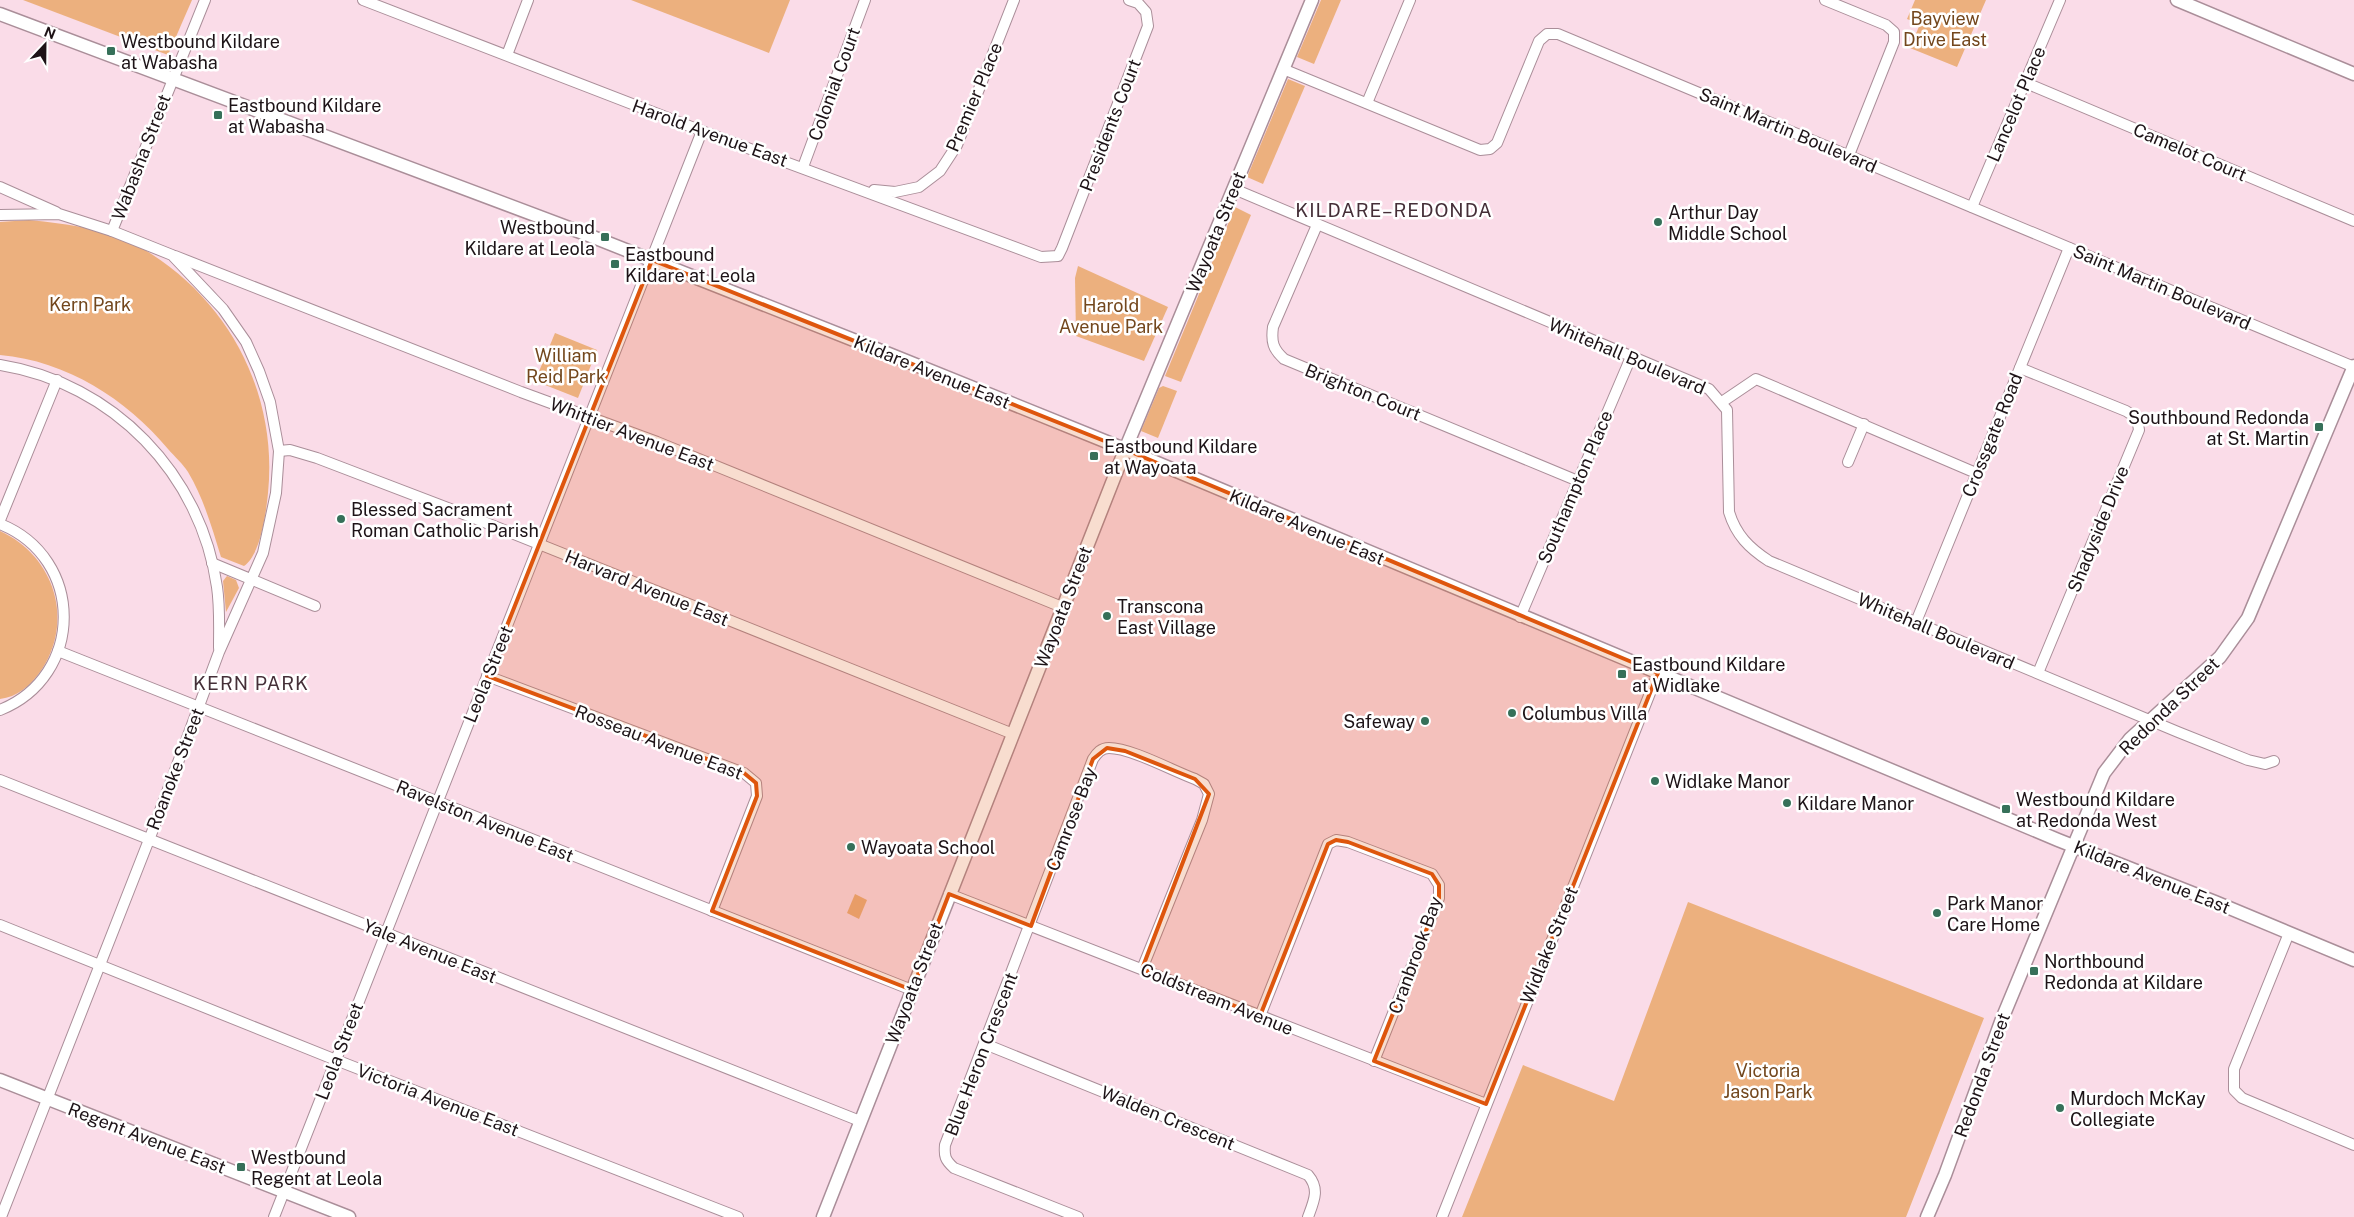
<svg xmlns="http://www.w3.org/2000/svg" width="2354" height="1217" viewBox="0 0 2354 1217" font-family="'Public Sans',sans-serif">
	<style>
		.green { fill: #ecb07e }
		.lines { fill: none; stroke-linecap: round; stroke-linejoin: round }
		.minor-casing { stroke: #aa8e99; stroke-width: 12 }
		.tertiary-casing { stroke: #aa8e99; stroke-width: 15 }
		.minor { stroke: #fff; stroke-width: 10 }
		.tertiary { stroke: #fff; stroke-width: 12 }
		.marked { fill: #de560d; fill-opacity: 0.2; stroke: #de560d; stroke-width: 4; stroke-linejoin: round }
		.poi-dot { fill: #367059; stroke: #fff; stroke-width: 2 }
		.labels { text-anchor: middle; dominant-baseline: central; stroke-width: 5; stroke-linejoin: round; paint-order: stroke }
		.park-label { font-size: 18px; fill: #73471d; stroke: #fff }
		.poi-label { font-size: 18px; fill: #1d1317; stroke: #fff; text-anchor: start }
		.street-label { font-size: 18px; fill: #1d1317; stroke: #fff }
		.neighbourhood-label { font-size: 19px; letter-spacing: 1px; fill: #452f38; stroke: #fff }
	</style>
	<rect width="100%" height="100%" fill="#fadce8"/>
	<!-- green -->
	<g class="green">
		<path d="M 23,0 L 192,0 L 168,55 Z"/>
		<path d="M 631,0 L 790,0 L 769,53 Z"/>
		<path d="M 1321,0 L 1341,0 L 1314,64 L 1297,57 Z"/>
		<path d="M 1915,0 L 1986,0 L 1957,67 L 1910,48 L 1920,24 L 1907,19 Z"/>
		<path d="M 1288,79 L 1305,86 L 1263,184 L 1247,177 Z"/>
		<path d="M 1235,207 L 1251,215 L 1181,382 L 1165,376 Z"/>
		<path d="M 29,220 C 68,224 111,229 145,250 C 230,301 278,395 268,493 C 266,513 261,554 244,566 L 221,557 C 212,528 204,499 188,472 C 183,464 175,457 168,449 C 126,399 67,361 0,355 L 0,222 Z"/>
		<path d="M 1078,266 L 1168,307 L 1144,361 L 1076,336 L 1075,278 Z"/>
		<path d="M 555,333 L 597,350 L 578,398 L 535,381 Z"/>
		<path d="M 1163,386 L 1177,391 L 1158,438 L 1141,431 L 1159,388 Z"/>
		<path d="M 0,531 C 55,556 75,622 40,672 C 30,686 17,697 0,699 Z"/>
		<path d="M 227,576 L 236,580 L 239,588 L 226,612 L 223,581 Z"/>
		<path d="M 855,894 L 867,900 L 859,919 L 847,913 Z"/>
		<path d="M 1688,902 L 1984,1018 L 1906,1217 L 1462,1217 L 1523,1065 L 1614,1101 Z"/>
	</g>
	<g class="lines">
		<defs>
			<g id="minor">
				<path d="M 363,0 L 702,131 L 1041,257 L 1058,256 L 1062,248 L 1148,26 L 1146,12 L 1138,3 L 1129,0"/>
				<path d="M 1825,0 L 1886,25 L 1894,32 L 1894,42 L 1849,155"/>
				<path d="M 507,55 L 528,0"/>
				<path d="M 1283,69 L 1480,150 L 1490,149 L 1497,143 L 1539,41 L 1547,34 L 1558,34 L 2354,367"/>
				<path d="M 2026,83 L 2354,221"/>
				<path d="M 1367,103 L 1410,0"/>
				<path d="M 803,167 L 865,0"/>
				<path d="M 0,187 L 56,212"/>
				<path d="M 1234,189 L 1709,389 L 1727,410 L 1729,512 C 1736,535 1749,548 1769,561 L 2178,732 L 2248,760 L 2265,764 L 2274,761"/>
				<path d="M 874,190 L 895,192 L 919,187 L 940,171 L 957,145 L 1014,0"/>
				<path d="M 1972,207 L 2060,0"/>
				<path d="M 0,215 L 59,214 L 112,231 L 172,255 L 223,309 L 246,342 L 259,371 L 270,402 L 279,451 L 276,493 L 263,553 L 219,652 L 154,827 L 1,1217"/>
				<path d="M 1317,225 L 1273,327 C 1271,342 1273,349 1284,359 L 1578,481"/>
				<path d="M 112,231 L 205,0"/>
				<path d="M 175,256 L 521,392 L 657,442 L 1062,607"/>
				<path d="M 0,365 C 113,383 201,474 217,587 C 220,607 219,628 219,648"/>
				<path d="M 2020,368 L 2126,411 L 2137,418 L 2139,430 L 2038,673"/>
				<path d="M 1722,402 L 1756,379 L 1976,473"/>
				<path d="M 279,451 L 290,450 L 317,458 L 474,518 L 1013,734"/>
				<path d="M 1848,462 L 1864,424"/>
				<path d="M 0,520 L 57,380"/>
				<path d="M 0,524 C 85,558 85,676 0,710"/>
				<path d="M 212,563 L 315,606"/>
				<path d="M 1520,617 L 1631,357"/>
				<path d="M 1916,622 L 2069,248"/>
				<path d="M 58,651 L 912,990"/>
				<path d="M 487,676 L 744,773 L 756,783 L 757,796 L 712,911"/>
				<path d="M 0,780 L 860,1121"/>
				<path d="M 949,894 L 1486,1104"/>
				<path d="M 0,925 L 336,1060 L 738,1217"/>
				<path d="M 2289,933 L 2234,1069 L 2234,1090 L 2242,1098 L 2354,1145"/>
				<path d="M 1260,1016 L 1328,844 L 1336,840 L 1348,842 L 1432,874 L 1439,885 L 1439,898 L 1374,1061"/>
				<path d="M 985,1044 L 1308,1175 C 1320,1189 1314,1201 1308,1217"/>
				<path d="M 274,1217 L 702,131"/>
				<path d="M 1078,1217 L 954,1168 C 945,1160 944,1156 945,1145 L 1093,759 C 1097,753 1101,748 1109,748 C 1131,748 1173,771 1195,779 L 1204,784 L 1209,794 L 1202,820 L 1142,969"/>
				<path d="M 1442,1217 L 1658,673"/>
			</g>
			<g id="tertiary">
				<path d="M 2177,0 L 2354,74"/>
				<path d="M 0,14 L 588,235 L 889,354 L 1112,444 L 2058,840 L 2215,902 L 2354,960"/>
				<path d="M 0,1080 L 349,1217"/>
				<path d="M 823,1217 L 1125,450 L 1312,0"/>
				<path d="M 1927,1217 L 1945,1175 L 2002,1019 L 2104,773 L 2130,739 L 2220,657 L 2248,618 L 2354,366"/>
			</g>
		</defs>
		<!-- minor casing -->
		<use href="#minor" class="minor-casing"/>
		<!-- tertiary casing -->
		<use href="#tertiary" class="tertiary-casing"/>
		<!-- minor -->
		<use href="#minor" class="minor"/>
		<!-- tertiary -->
		<use href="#tertiary" class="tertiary"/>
	</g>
	<!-- marked area -->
	<path class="marked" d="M 652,260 L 1112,444 L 1658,673 L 1486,1104 L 1374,1061 L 1439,898 L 1439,885 L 1432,874 L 1348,842 L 1336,840 L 1328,844 L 1260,1016 L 1142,969 L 1209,794 L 1195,779 L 1125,751 L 1107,748 L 1093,759 L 1031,926 L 949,894 L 912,990 L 712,911 L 757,796 L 756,783 L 744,773 L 487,676 Z"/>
	<!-- markers -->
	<g class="poi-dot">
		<rect x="106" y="46" width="10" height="10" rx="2.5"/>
		<rect x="213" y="110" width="10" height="10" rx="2.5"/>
		<circle cx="1658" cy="222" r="5"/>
		<rect x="600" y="232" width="10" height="10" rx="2.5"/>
		<rect x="610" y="259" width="10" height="10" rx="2.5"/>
		<rect x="2314" y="422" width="10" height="10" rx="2.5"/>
		<rect x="1089" y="451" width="10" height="10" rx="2.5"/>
		<circle cx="341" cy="519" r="5"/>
		<circle cx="1107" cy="616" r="5"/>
		<rect x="1617" y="669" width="10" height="10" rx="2.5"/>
		<circle cx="1512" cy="713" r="5"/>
		<circle cx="1425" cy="721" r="5"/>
		<circle cx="1655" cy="781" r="5"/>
		<circle cx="1787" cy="803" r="5"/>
		<rect x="2001" y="804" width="10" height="10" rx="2.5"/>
		<circle cx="851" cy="847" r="5"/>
		<circle cx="1937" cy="913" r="5"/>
		<rect x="2029" y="966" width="10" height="10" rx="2.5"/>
		<circle cx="2060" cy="1108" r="5"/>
		<rect x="236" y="1162" width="10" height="10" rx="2.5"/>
	</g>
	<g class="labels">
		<!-- park labels -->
		<g class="park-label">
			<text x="1945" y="18">Bayview<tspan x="1945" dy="21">Drive East</tspan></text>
			<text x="90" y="304">Kern Park</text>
			<text x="1111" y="305">Harold<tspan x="1111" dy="21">Avenue Park</tspan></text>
			<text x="566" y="355">William<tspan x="566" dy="21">Reid Park</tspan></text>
			<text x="1768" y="1070">Victoria<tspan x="1768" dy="21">Jason Park</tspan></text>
		</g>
		<!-- poi labels -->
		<g class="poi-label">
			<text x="121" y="41">Westbound Kildare<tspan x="121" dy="21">at Wabasha</tspan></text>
			<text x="228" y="105">Eastbound Kildare<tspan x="228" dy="21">at Wabasha</tspan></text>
			<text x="1668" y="212">Arthur Day<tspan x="1668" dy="21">Middle School</tspan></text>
			<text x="595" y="227" text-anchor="end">Westbound<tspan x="595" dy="21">Kildare at Leola</tspan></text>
			<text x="625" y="254">Eastbound<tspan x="625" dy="21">Kildare at Leola</tspan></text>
			<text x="2309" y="417" text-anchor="end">Southbound Redonda<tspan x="2309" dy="21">at St. Martin</tspan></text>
			<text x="1104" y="446">Eastbound Kildare<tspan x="1104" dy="21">at Wayoata</tspan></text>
			<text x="351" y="509">Blessed Sacrament<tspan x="351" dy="21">Roman Catholic Parish</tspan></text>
			<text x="1117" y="606">Transcona<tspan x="1117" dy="21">East Village</tspan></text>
			<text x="1632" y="664">Eastbound Kildare<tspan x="1632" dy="21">at Widlake</tspan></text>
			<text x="1522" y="713">Columbus Villa</text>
			<text x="1415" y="721" text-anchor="end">Safeway</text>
			<text x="1665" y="781">Widlake Manor</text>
			<text x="2016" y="799">Westbound Kildare<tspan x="2016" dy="21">at Redonda West</tspan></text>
			<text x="1797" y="803">Kildare Manor</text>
			<text x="861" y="847">Wayoata School</text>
			<text x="1947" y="903">Park Manor<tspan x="1947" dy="21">Care Home</tspan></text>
			<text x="2044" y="961">Northbound<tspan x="2044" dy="21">Redonda at Kildare</tspan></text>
			<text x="2070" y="1098">Murdoch McKay<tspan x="2070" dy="21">Collegiate</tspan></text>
			<text x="251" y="1157">Westbound<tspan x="251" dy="21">Regent at Leola</tspan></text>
		</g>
		<!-- street labels -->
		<g class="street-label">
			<text transform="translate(834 84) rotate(-70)">Colonial Court</text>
			<text transform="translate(974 97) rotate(-67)">Premier Place</text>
			<text transform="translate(2016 104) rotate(-67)">Lancelot Place</text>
			<text transform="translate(1110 125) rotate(-69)">Presidents Court</text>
			<text transform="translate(1788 130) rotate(23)">Saint Martin Boulevard</text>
			<text transform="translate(710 133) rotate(20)">Harold Avenue East</text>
			<text transform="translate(2190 152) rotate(23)">Camelot Court</text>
			<text transform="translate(141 157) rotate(-69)">Wabasha Street</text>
			<text transform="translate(1216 232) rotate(-68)">Wayoata Street</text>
			<text transform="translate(2162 287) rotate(23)">Saint Martin Boulevard</text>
			<text transform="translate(1627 356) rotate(23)">Whitehall Boulevard</text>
			<text transform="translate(932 372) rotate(22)">Kildare Avenue East</text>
			<text transform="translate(1363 392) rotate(22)">Brighton Court</text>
			<text transform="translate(632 434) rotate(21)">Whittier Avenue East</text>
			<text transform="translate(1992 435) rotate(-68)">Crossgate Road</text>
			<text transform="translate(1575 487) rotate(-67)">Southampton Place</text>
			<text transform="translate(1307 527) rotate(23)">Kildare Avenue East</text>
			<text transform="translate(2098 529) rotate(-68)">Shadyside Drive</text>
			<text transform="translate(647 588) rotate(22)">Harvard Avenue East</text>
			<text transform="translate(1063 607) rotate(-69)">Wayoata Street</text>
			<text transform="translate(1936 631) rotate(23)">Whitehall Boulevard</text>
			<text transform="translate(488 674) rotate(-68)">Leola Street</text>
			<text transform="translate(2169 706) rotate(-44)">Redonda Street</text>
			<text transform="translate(659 742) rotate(21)">Rosseau Avenue East</text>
			<text transform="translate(175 769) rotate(-69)">Roanoke Street</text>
			<text transform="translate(1071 819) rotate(-69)">Camrose Bay</text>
			<text transform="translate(485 821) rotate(22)">Ravelston Avenue East</text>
			<text transform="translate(2152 877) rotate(22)">Kildare Avenue East</text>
			<text transform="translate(1549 945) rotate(-68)">Widlake Street</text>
			<text transform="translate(430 951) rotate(22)">Yale Avenue East</text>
			<text transform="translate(1415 955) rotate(-70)">Cranbrook Bay</text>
			<text transform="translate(914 983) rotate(-69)">Wayoata Street</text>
			<text transform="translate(1217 999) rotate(22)">Coldstream Avenue</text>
			<text transform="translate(339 1051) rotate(-69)">Leola Street</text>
			<text transform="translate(981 1054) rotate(-69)">Blue Heron Crescent</text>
			<text transform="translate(1982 1075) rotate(-70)">Redonda Street</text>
			<text transform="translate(438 1100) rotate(21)">Victoria Avenue East</text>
			<text transform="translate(1168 1118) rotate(22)">Walden Crescent</text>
			<text transform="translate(147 1138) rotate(21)">Regent Avenue East</text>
		</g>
		<!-- neighbourhood labels -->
		<g class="neighbourhood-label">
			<text x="1394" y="210">KILDARE–REDONDA</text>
			<text x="251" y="683">KERN PARK</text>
		</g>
	</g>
	<!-- north arrow -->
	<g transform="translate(45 45) rotate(22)" stroke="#ffffff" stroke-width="4" paint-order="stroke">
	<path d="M0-4L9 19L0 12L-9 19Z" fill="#1d1317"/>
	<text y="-8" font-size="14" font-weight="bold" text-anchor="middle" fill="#1d1317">N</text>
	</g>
</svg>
